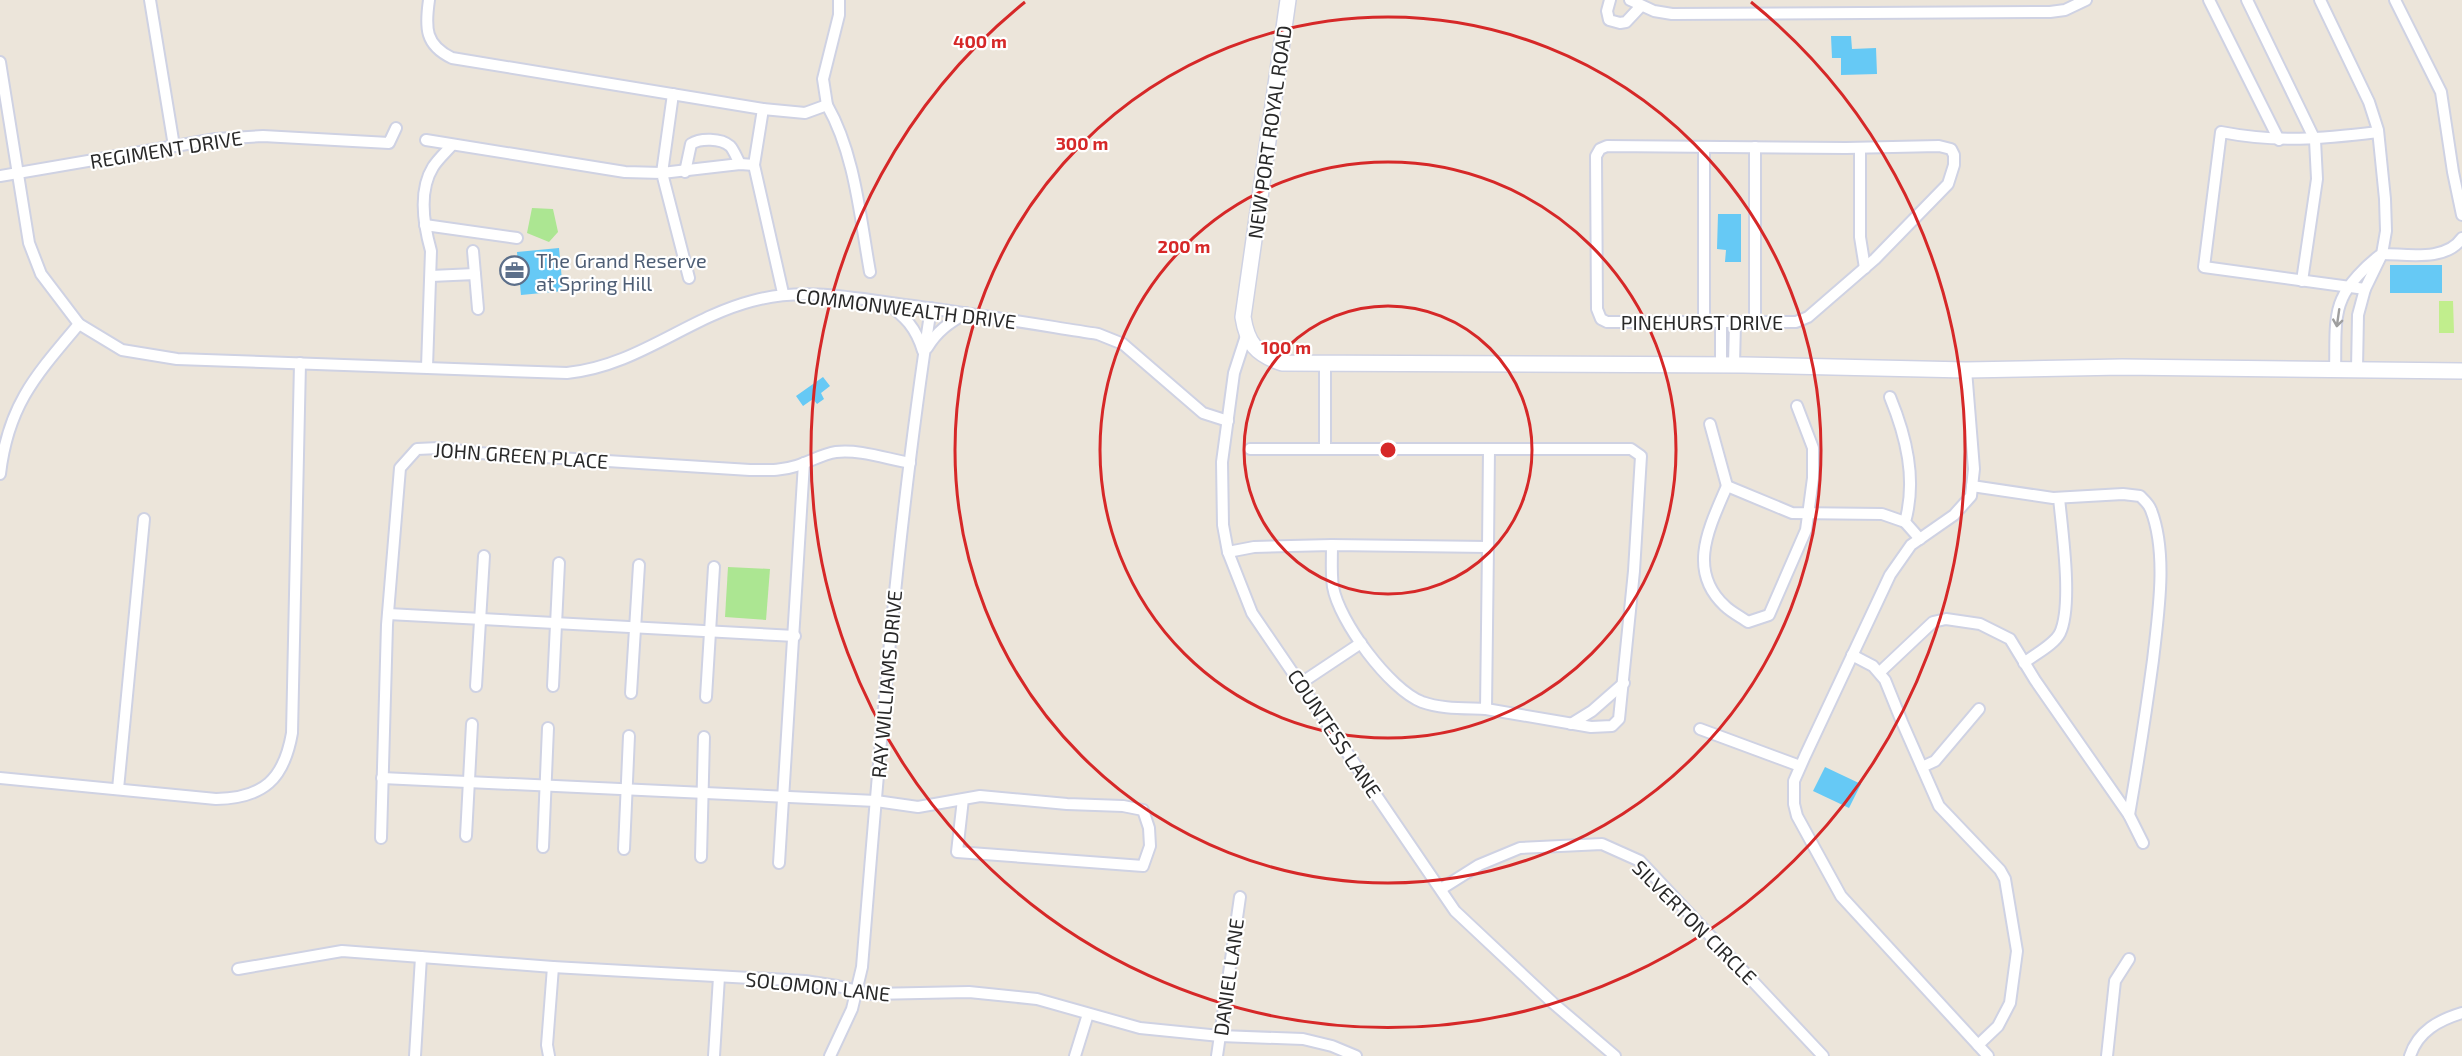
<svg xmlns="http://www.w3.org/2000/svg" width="2462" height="1056" viewBox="0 0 2462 1056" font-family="'Exo 2',sans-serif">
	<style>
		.green { fill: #ace692 }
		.pitch { fill: #c1ee8d }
		.water { fill: #66c9f5 }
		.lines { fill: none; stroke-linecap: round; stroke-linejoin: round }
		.minor-casing { stroke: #cfd2e3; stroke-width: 14 }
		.secondary-casing { stroke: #cfd2e3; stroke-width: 18 }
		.minor { stroke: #fff; stroke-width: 10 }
		.secondary { stroke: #fff; stroke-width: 15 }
		.oneway { stroke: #9f9f9f }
		.ring { fill: none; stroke: #d62828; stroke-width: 3 }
		.labels { text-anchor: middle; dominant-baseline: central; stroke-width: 4.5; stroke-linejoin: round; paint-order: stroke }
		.street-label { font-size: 20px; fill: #292929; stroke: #fff }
		.service-label { font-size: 20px; fill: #4e5e75; stroke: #fff; text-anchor: start }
		.centre { fill: #d62828; stroke: #fff; stroke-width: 3 }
		.ring-label { font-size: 18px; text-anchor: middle; font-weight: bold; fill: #d62828; stroke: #fff; stroke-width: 4.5; stroke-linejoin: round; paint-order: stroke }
	</style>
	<rect width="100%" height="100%" fill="#ece5da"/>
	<!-- green -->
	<g class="green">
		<path d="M 532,208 L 553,209 L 558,232 L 549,242 L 527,233 Z"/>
		<path d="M 728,567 L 770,569 L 766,620 L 725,617 Z"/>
	</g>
	<!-- pitch -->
	<path class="pitch" d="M 2439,301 L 2453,301 L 2454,333 L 2439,333 Z"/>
	<!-- water -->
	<g class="water">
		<path d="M 1831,36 L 1851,36 L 1852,49 L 1876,48 L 1877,74 L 1841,75 L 1841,58 L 1832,58 Z"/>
		<path d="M 1718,214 L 1741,214 L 1741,262 L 1725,262 L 1726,250 L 1717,249 Z"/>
		<path d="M 559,248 L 563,291 L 521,295 L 517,252 Z"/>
		<rect x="2390" y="265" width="52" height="28"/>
		<path d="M 823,377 L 830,386 L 821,393 L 824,399 L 817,404 L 813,399 L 803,406 L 796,396 Z"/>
		<path d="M 1825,767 L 1861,784 L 1849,808 L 1813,791 Z"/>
	</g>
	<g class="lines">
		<defs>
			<g id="minor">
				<path d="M 150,0 L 174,146"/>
				<path d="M 429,0 C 425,28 425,45 452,58 L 763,109"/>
				<path d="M 1610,0 L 1607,11 L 1609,20 L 1620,23 L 1626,22 L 1641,6"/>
				<path d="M 1630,0 L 1654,11 L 1672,14 L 2050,12 L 2065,10 L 2086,0"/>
				<path d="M 2209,0 L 2279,140"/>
				<path d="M 2247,0 L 2315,140 L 2317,179 L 2302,281"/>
				<path d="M 2320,0 L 2369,102 L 2378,130 L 2385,199 L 2386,231 L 2382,254 L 2365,289 L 2358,315 L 2357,369"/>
				<path d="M 2395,0 L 2441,92 L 2453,172 L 2462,215"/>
				<path d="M 0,62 L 29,243 L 41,274 L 79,324 L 122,350 L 177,359 L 567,373 C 637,366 687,318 752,301 C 802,287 854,298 905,305 C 969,313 1034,324 1098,334 L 1123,344 L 1203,413 L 1228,421"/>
				<path d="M 673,94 L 662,173 L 740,164 L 754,165"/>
				<path d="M 827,105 L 823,79 L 839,15 L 839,0"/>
				<path d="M 426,140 L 625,172 L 662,173 L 689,278"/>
				<path d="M 1607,146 L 1846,148 L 1939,146 L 1951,149 L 1954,155 L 1954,165 L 1948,184 L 1875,259 L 1808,317 L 1796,322 L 1607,322 L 1601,319 L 1597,309 L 1596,156 L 1600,149 Z"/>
				<path d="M 1704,147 L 1704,322"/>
				<path d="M 1860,148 L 1860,237 L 1865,268"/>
				<path d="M 685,172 L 691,144 C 700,138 721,138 730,146 C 734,150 737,159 740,164"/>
				<path d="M 0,176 L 216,139 L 263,136 L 389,143 L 396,128"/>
				<path d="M 425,225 L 517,238"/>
				<path d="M 473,251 L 475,274"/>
				<path d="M 2382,254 C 2407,254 2446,262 2462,238"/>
				<path d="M 431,276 L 475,274 L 478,309"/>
				<path d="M 2365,289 L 2204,267 L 2221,132 C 2278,143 2321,139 2378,132"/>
				<path d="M 783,293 L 754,165 L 763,109 L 805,113 L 827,105 C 855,154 860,217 870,272"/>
				<path d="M 886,303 C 905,316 916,328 923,351"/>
				<path d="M 1755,322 L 1755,147"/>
				<path d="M 1246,336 L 1234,373 L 1222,462 L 1223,525 L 1228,552 L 1252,613 L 1455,911 L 1553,1003 L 1615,1056"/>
				<path d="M 927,348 C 937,331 949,323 966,313"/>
				<path d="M 1325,364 L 1325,449"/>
				<path d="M 1721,365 L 1721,322"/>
				<path d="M 1734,365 L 1735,322"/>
				<path d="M 427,367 L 431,251 C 424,226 418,191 433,167 C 438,159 446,152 452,145"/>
				<path d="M 2335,369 C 2336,348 2333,318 2342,299 C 2348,284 2366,266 2379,256"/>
				<path d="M 1966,370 L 1974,469 L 1971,496 L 1954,515 L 1911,545 L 1890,575 L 1805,756 L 1794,781 L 1794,804 L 1797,816 L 1841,896 L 1988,1056"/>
				<path d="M 1890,397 C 1906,436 1917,479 1905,522 L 1920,539"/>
				<path d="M 1710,424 L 1727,486"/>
				<path d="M 0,474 C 8,405 36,375 79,324"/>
				<path d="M 1727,486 C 1710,526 1686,570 1725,606 C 1731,612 1741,617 1748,622 L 1769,615 L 1806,530 L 1813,478 L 1813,448 L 1797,406"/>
				<path d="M 1727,486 L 1792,513 L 1882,514 L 1905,522"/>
				<path d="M 1972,486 L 2053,498 L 2123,494 L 2140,496 C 2144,500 2149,504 2151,510 C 2168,554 2158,615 2153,660 C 2146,712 2138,763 2129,815"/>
				<path d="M 1332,545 C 1332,559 1331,574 1333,587 C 1339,621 1389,689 1422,702 C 1441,709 1465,708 1486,709 L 1488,547"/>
				<path d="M 1228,552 L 1254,547 L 1332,545 L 1488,547 L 1489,449 L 1250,449"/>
				<path d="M 388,614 L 795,636"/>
				<path d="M 1852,655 L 1873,666 L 1885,680 L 1902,722 L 1939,806 L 2000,870 L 2005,879 L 2017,951 L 2010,1003 L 1998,1026 L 1978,1045"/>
				<path d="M 2024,663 C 2035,654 2054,645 2060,633 C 2073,605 2062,530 2059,498"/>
				<path d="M 1880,672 L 1933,622 L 1946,619 L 1980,624 L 2010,639 L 2035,680 L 2129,815 L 2143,843"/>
				<path d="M 1301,683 L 1361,643"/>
				<path d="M 476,686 L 484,556"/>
				<path d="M 553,686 L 559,563"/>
				<path d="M 631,693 L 639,565"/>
				<path d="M 706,697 L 714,567"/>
				<path d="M 1486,709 L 1591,727 L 1612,726 L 1619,719 L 1634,571 L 1641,456 L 1631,449 L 1489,449"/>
				<path d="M 1571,724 L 1592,711 L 1624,683"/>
				<path d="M 1700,729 L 1800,766"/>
				<path d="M 1922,767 L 1935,761 L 1979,709"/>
				<path d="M 0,778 L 216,799 C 264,798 284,779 292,733 L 300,363"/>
				<path d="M 382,778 L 876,801 L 918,807 L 980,796 L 1067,804 L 1123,806 L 1143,810 L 1149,828 L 1150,846 L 1143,866 L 957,852 L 963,799"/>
				<path d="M 118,789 L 144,519"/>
				<path d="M 466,836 L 472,724"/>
				<path d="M 381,838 L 387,625 L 400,468 L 417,449 L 439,448 L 479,453 L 750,470 C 766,470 781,471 796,466 C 810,462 822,454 836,452 C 859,449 887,459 910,463"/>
				<path d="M 543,847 L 548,728"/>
				<path d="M 624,849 L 629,736"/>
				<path d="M 701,857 L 704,737"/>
				<path d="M 779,863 L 804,463"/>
				<path d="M 1441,889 L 1479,865 L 1520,848 L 1602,844 L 1640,861 L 1823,1056"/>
				<path d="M 238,969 L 342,951 L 553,967 L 805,981 L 837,986 L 871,994 L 969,992 L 1037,999 L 1140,1028 L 1220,1036 L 1303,1039 L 1332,1046 L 1356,1056"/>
				<path d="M 415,1056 L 421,957"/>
				<path d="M 549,1056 L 547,1045 L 553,967"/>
				<path d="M 714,1056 L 719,977"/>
				<path d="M 830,1056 L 852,1009 L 862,967 C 880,747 897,527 931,308"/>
				<path d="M 1075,1056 L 1088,1014"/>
				<path d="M 1217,1056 L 1240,897"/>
				<path d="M 2107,1056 L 2115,981 L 2129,959"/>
				<path d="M 2410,1056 C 2418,1031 2439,1020 2462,1013"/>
			</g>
			<path id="secondary" d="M 1288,0 L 1243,317 C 1247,343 1256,354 1282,363 L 1743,365 L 1966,370 L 2122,367 L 2462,371"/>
		</defs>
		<!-- minor casing -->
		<use href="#minor" class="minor-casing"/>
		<!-- secondary casing -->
		<use href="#secondary" class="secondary-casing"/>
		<!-- minor -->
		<use href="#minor" class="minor"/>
		<!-- secondary -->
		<use href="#secondary" class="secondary"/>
	</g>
	<!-- one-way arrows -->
	<defs><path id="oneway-shaft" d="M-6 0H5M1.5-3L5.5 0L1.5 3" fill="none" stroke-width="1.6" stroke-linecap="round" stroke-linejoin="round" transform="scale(1.5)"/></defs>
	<use class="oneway" href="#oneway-shaft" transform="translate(2338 318) rotate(98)"/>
	<!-- distance rings -->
	<g class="ring">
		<circle cx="1388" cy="450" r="144"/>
		<circle cx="1388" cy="450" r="288"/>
		<circle cx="1388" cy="450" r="433"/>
		<path d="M1751 2A577 577 0 1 1 1025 2"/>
	</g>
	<!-- icons -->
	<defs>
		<symbol id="office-ring" viewBox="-11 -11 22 22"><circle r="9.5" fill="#fff" stroke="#5c6f8a" stroke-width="1.5"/><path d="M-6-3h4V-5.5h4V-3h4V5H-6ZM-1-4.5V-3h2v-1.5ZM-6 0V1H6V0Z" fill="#5c6f8a"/></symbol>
	</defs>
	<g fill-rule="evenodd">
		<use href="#office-ring" x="498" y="254" width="33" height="33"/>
	</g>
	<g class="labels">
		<!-- street labels -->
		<g class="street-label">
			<text transform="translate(1269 132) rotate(-82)">NEW PORT ROYAL ROAD</text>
			<text transform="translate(166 149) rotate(-9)">REGIMENT DRIVE</text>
			<text transform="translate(906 308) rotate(7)">COMMONWEALTH DRIVE</text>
			<text x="1702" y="322">PINEHURST DRIVE</text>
			<text transform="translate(521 455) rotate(4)">JOHN GREEN PLACE</text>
			<text transform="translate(886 684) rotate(-85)">RAY WILLIAMS DRIVE</text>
			<text transform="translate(1335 733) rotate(56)">COUNTESS LANE</text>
			<text transform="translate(1695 922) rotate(45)">SILVERTON CIRCLE</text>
			<text transform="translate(1228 977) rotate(-82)">DANIEL LANE</text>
			<text transform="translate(818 986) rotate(6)">SOLOMON LANE</text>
		</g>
		<!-- service labels -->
		<g class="service-label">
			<text x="536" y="260">The Grand Reserve<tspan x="536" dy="23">at Spring Hill</tspan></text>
		</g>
	</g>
	<circle cx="1388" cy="450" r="9" class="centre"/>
	<g class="ring-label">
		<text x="980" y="48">400 m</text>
		<text x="1082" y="150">300 m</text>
		<text x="1184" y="253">200 m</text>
		<text x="1286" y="354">100 m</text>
	</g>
</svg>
